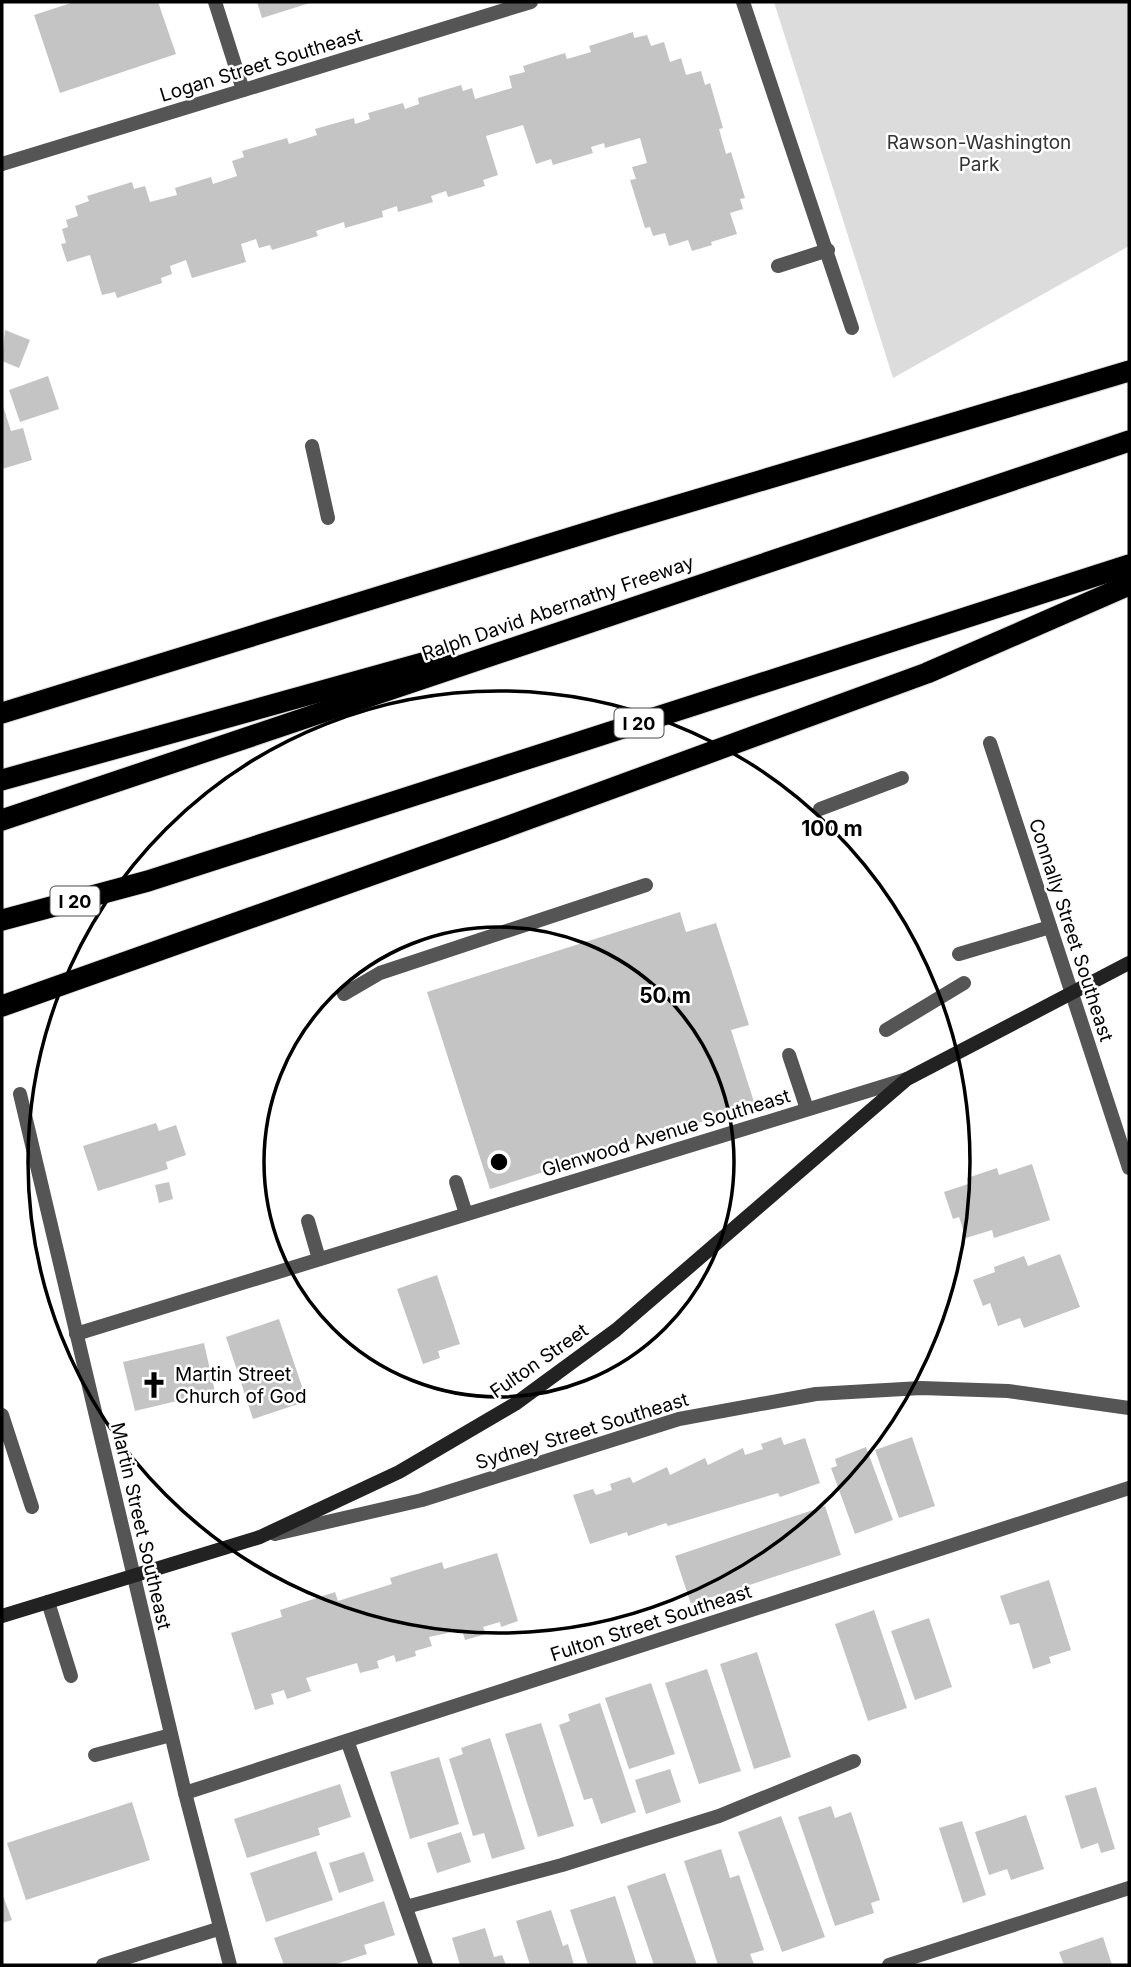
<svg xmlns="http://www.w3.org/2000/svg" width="1131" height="1967" viewBox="0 0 1131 1967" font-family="Inter,sans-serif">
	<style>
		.green { fill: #dcdcdc }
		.building { fill: #c4c4c4 }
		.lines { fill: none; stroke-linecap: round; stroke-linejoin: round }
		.highway-casing { stroke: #dbdbdb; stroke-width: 23 }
		.lane { stroke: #555; stroke-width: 14 }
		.street { stroke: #555; stroke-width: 14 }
		.secondary { stroke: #222; stroke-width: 14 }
		.highway { stroke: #000; stroke-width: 21 }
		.ring { fill: none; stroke: #000; stroke-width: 3.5 }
		.labels { text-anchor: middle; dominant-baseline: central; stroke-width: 5; stroke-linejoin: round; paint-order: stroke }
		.shield { fill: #fff; stroke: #4c4c4c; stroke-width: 2 }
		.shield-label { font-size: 18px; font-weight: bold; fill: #000 }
		.street-label { font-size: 19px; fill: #000; stroke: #fff }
		.park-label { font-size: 19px; fill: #333; stroke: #fff }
		.poi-label { font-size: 19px; fill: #000; stroke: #fff; text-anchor: start }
		.centre { fill: #000; stroke: #fff; stroke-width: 3.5 }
		.ring-label { font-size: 21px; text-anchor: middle; font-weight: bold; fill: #000; stroke: #fff; stroke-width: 5; stroke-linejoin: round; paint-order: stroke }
	</style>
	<rect width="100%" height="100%" fill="#fff"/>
	<!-- green -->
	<path class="green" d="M 774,2 L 1129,2 L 1129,246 L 893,378 Z"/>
	<!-- building -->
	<g class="building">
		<path d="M 74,2 L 158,2 L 176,54 L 60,93 L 34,15 Z"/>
		<path d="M 257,2 L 313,2 L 262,18 Z"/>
		<path d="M 633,32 L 634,38 L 647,35 L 651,46 L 664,42 L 670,62 L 681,58 L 686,75 L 701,71 L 705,85 L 710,83 L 723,128 L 719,129 L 726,154 L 731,152 L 745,198 L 740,199 L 743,209 L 730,213 L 737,234 L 711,242 L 712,245 L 692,251 L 688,240 L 669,246 L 665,233 L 653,236 L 650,227 L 645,228 L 630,180 L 636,179 L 632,167 L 647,163 L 640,138 L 605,148 L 604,143 L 591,147 L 593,153 L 553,165 L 551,159 L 536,164 L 523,125 L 486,136 L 498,175 L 483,180 L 485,186 L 448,197 L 446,191 L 431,196 L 433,202 L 398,212 L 397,206 L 382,211 L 383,217 L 345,228 L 344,222 L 316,231 L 318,236 L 272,250 L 270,245 L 259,248 L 256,239 L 241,244 L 246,262 L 192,278 L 186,260 L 170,266 L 172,274 L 161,278 L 162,283 L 117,298 L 115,292 L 102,295 L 90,255 L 67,262 L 61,244 L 66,243 L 62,229 L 68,227 L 66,220 L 78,216 L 75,206 L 89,201 L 87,196 L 132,182 L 134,189 L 145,186 L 150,202 L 177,195 L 175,188 L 211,177 L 213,184 L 237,176 L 232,161 L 244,157 L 242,151 L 287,138 L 289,144 L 317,135 L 315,129 L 354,118 L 355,124 L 370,119 L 368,113 L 403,103 L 405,109 L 419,104 L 418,98 L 461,85 L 463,91 L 472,88 L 475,99 L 512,88 L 509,76 L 525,72 L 523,66 L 565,53 L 567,59 L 591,52 L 589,46 Z"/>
		<path d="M 5,330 L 30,340 L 19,368 L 2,361 Z"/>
		<path d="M 48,376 L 59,409 L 20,422 L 9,390 Z"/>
		<path d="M 2,403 L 11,431 L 23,428 L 32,460 L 2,469 Z"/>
		<path d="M 680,912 L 686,932 L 716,923 L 749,1025 L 731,1030 L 755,1105 L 490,1189 L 427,992 Z"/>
		<path d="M 156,1123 L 159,1131 L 176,1125 L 186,1155 L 166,1162 L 168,1169 L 98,1191 L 83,1146 Z"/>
		<path d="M 1032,1164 L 1050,1220 L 994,1238 L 992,1230 L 966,1238 L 959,1217 L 953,1219 L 944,1192 L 968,1184 L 967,1178 L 997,1168 L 999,1175 Z"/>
		<path d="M 169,1182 L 173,1199 L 159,1203 L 155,1185 Z"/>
		<path d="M 1060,1254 L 1080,1307 L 1024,1328 L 1020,1318 L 998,1326 L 990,1303 L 983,1306 L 973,1280 L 995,1272 L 994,1267 L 1024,1256 L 1028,1266 Z"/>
		<path d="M 437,1275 L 460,1344 L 438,1351 L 440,1358 L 423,1364 L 397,1289 Z"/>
		<path d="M 279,1319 L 307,1401 L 253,1419 L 226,1337 Z"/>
		<path d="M 204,1343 L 215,1392 L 135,1411 L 123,1362 Z"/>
		<path d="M 781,1437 L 784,1445 L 805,1438 L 820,1483 L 780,1497 L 778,1493 L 668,1526 L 666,1523 L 628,1536 L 627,1532 L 590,1544 L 573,1495 L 593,1489 L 596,1495 L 612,1490 L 610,1484 L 630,1477 L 633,1483 L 667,1467 L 670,1475 L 705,1458 L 708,1465 L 743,1448 L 745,1455 L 763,1449 L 761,1444 Z"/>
		<path d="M 912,1437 L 935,1506 L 899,1518 L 875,1450 Z"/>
		<path d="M 866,1447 L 893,1520 L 855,1534 L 831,1468 L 837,1466 L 835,1459 Z"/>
		<path d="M 825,1506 L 841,1555 L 691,1604 L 675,1556 Z"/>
		<path d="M 497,1553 L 518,1621 L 501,1627 L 500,1622 L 483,1627 L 486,1634 L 465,1640 L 462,1630 L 429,1637 L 432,1646 L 415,1651 L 416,1656 L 396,1662 L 394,1655 L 377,1661 L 379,1668 L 360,1673 L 357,1663 L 306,1678 L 311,1691 L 287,1699 L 284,1690 L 271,1694 L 274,1704 L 255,1710 L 231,1633 L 282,1617 L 280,1610 L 335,1592 L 338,1601 L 392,1584 L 390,1578 L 442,1562 L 444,1569 Z"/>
		<path d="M 1049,1580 L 1071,1650 L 1049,1657 L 1051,1663 L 1033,1669 L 1019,1623 L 1010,1625 L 1000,1596 Z"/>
		<path d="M 874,1610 L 907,1708 L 868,1721 L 835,1624 Z"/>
		<path d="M 929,1618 L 952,1687 L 915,1700 L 891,1631 Z"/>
		<path d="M 757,1652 L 791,1757 L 754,1769 L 720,1664 Z"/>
		<path d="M 707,1669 L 741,1771 L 699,1784 L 665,1683 Z"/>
		<path d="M 651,1683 L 675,1754 L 629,1769 L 605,1698 Z"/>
		<path d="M 600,1703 L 636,1812 L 601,1824 L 592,1798 L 584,1800 L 559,1725 L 570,1721 L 568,1714 Z"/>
		<path d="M 541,1723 L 574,1826 L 538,1837 L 505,1734 Z"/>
		<path d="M 490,1738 L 525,1849 L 492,1859 L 484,1833 L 473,1836 L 449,1759 L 463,1754 L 461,1748 Z"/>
		<path d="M 439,1757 L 459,1824 L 410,1839 L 390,1772 Z"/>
		<path d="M 670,1769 L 681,1802 L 646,1814 L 635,1780 Z"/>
		<path d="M 340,1784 L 351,1817 L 318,1828 L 320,1835 L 247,1858 L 234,1819 Z"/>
		<path d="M 1096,1787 L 1115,1849 L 1101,1853 L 1098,1843 L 1081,1849 L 1065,1796 Z"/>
		<path d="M 132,1802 L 150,1860 L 26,1900 L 7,1843 Z"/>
		<path d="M 831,1806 L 835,1818 L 851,1812 L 880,1900 L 871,1903 L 874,1913 L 835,1926 L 798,1817 Z"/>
		<path d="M 1026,1815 L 1044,1869 L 1011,1880 L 1007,1869 L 989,1875 L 975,1832 Z"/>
		<path d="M 781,1816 L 825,1937 L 782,1952 L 738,1832 Z"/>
		<path d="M 962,1821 L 986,1895 L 963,1903 L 939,1828 Z"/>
		<path d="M 461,1832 L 471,1862 L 437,1873 L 427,1843 Z"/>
		<path d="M 721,1849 L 730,1878 L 739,1875 L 764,1950 L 750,1954 L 754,1964 L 751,1965 L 718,1965 L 684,1861 Z"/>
		<path d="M 316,1851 L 333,1900 L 266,1922 L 250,1873 Z"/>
		<path d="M 364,1852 L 374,1881 L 339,1893 L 329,1863 Z"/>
		<path d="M 665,1873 L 697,1965 L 654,1965 L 627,1886 Z"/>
		<path d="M 2,1893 L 12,1920 L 2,1923 Z"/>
		<path d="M 615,1896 L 637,1965 L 588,1965 L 570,1910 Z"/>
		<path d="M 384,1901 L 395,1935 L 364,1945 L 367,1954 L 333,1965 L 284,1965 L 274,1938 Z"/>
		<path d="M 551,1910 L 563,1946 L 568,1944 L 574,1965 L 530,1965 L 516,1921 Z"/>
		<path d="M 485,1928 L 494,1957 L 502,1955 L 506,1965 L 460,1965 L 452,1938 Z"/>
		<path d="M 1103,1937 L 1112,1965 L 1064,1965 L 1059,1952 Z"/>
	</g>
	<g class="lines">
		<defs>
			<g id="highway">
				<path d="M 2,713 L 615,524 L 1129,371"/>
				<path d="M 2,780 L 444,657"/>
				<path d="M 2,820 L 1129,441"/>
				<path d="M 2,920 L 148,881 L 1129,565"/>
				<path d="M 2,1006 L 501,829 L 927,673 L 1129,585"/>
			</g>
		</defs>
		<!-- highway casing -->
		<use href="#highway" class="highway-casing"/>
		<!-- lane -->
		<g class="lane">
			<path d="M 743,2 L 852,328"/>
			<path d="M 778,266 L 828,250"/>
			<path d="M 312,446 L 328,518"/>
			<path d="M 820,809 L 902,778"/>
			<path d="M 959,954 L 1050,927"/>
			<path d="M 344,994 L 380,973 L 646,885"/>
			<path d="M 886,1030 L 964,983"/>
			<path d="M 789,1055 L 807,1109"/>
			<path d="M 456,1182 L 466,1214"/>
			<path d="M 308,1221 L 319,1259"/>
			<path d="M 48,1602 L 71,1676"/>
			<path d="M 348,1743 L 426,1965"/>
			<path d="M 95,1755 L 171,1735"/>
			<path d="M 406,1907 L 562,1865 L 719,1816 L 854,1761"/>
		</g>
		<!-- street -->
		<g class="street">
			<path d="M 215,2 L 243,90"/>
			<path d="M 2,164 L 531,2"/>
			<path d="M 990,743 L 1129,1168"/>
			<path d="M 20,1094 L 185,1793 L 230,1965"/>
			<path d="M 76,1334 L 907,1079"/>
			<path d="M 2,1415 L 32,1507"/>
			<path d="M 275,1534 L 422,1500 L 679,1419 L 816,1394 L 921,1388 L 1008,1391 L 1129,1408"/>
			<path d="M 185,1793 L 1129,1488"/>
			<path d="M 103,1965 L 218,1929"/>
			<path d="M 889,1965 L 1129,1888"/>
		</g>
		<!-- secondary -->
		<path class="secondary" d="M 2,1616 L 260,1537 L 399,1472 L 515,1404 L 616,1330 L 907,1079 L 1129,963"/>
		<!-- highway -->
		<use href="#highway" class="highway"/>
	</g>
	<!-- distance rings -->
	<g class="ring">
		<circle cx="499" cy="1162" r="235"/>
		<circle cx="499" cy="1162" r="471"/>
	</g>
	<!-- icons -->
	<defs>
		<symbol id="church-bare" viewBox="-9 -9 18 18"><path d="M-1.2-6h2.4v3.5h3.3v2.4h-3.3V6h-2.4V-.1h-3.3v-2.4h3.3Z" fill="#000" stroke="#fff" stroke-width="2.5" paint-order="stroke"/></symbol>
	</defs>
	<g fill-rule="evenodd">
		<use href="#church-bare" x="135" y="1366" width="38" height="38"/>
	</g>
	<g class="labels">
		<!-- shield labels -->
		<g class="shield">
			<rect x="614.5" y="708.5" width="49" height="29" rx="5"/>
			<rect x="50.5" y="886.5" width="49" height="29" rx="5"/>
		</g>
		<g class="shield-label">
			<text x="639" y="723">I 20</text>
			<text x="75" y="901">I 20</text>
		</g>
		<!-- street labels -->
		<g class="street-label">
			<text transform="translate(261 65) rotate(-17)">Logan Street Southeast</text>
			<text transform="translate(558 608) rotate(-19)">Ralph David Abernathy Freeway</text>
			<text transform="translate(1071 930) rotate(72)">Connally Street Southeast</text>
			<text transform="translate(666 1133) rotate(-17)">Glenwood Avenue Southeast</text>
			<text transform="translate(539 1361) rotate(-35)">Fulton Street</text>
			<text transform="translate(582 1431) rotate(-17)">Sydney Street Southeast</text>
			<text transform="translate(141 1526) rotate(77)">Martin Street Southeast</text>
			<text transform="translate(651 1623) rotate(-18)">Fulton Street Southeast</text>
		</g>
		<!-- park labels -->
		<g class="park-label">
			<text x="979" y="142">Rawson-Washington<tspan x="979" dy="22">Park</tspan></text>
		</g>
		<!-- poi labels -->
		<g class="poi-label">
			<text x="175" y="1374">Martin Street<tspan x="175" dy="22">Church of God</tspan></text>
		</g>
	</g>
	<circle cx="499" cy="1162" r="10" class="centre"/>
	<g class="ring-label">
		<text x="832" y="836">100 m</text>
		<text x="665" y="1003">50 m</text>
	</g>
	<!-- border -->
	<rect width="1131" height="1967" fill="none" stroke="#000000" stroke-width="7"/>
</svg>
